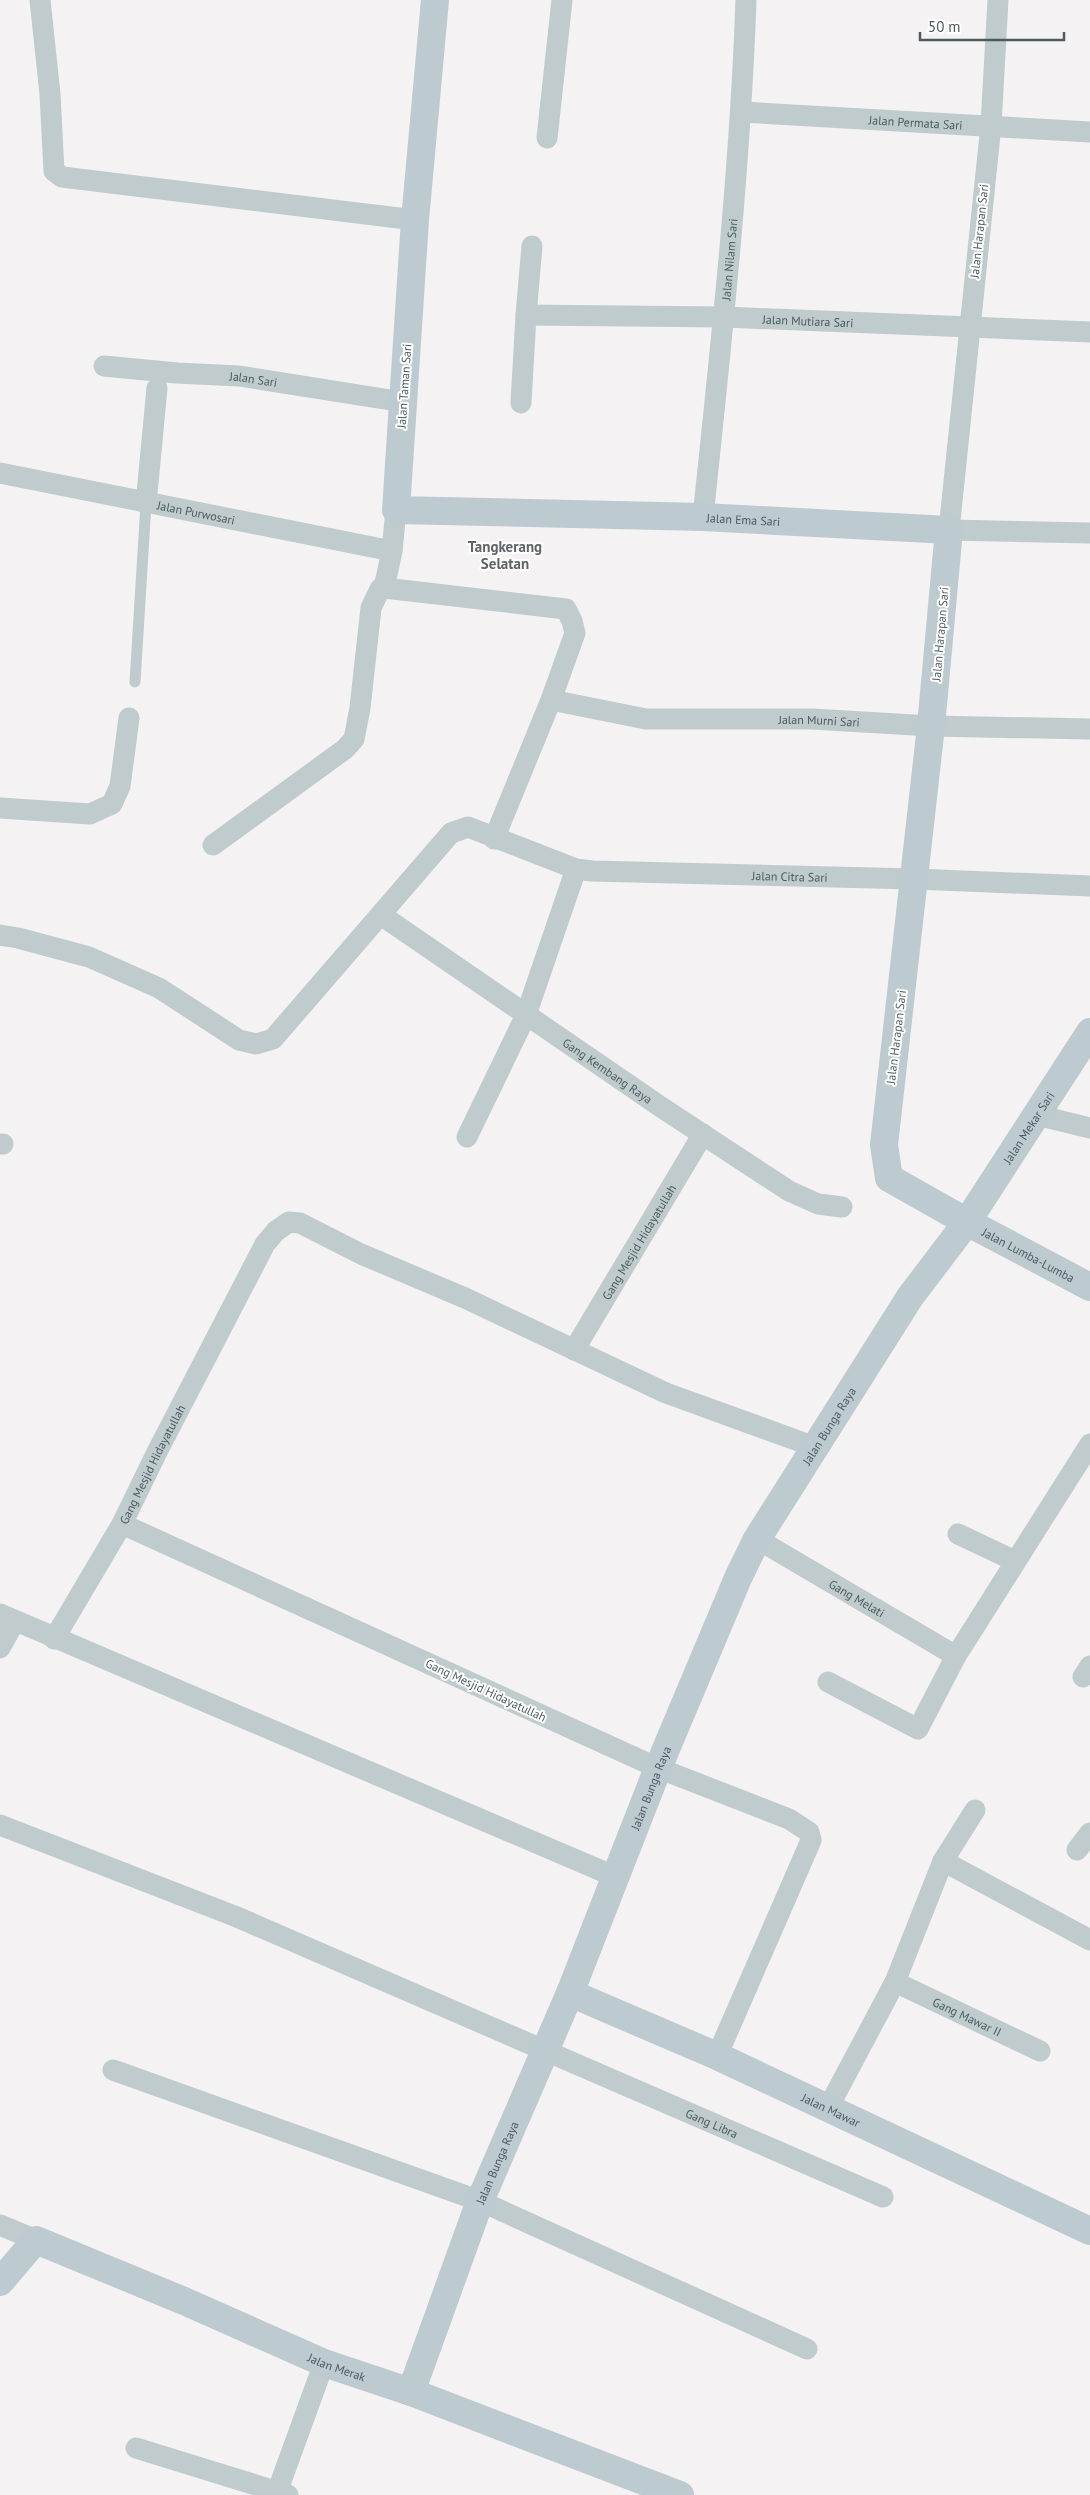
<svg xmlns="http://www.w3.org/2000/svg" width="1090" height="2495" viewBox="0 0 1090 2495" font-family="'PT Sans',sans-serif">
	<style>
		.lines { fill: none; stroke-linecap: round; stroke-linejoin: round }
		.lane { stroke: #bfcbcd; stroke-width: 11 }
		.street { stroke: #bfcbcd; stroke-width: 21 }
		.secondary { stroke: #bdcacf; stroke-width: 28 }
		.labels { text-anchor: middle; dominant-baseline: central; stroke-width: 4; stroke-linejoin: round; paint-order: stroke }
		.street-label { font-size: 12px; fill: #4b5b5e; stroke: #fff }
		.quarter-label { font-size: 15px; font-weight: bold; fill: #5f6466; stroke: #fff }
	</style>
	<rect width="100%" height="100%" fill="#f4f2f3"/>
	<g class="lines">
		<!-- lane -->
		<path class="lane" d="M 135,682 L 146,504"/>
		<!-- street -->
		<g class="street">
			<path d="M 40,0 L 50,94 L 54,171 L 62,177 L 415,220"/>
			<path d="M 998,0 L 991,125 L 949,530 L 1090,533"/>
			<path id="s1" d="M 742,112 L 1090,132"/>
			<path d="M 547,138 L 562,0"/>
			<path id="s2" d="M 526,315 L 724,317 L 1090,332"/>
			<path id="s3" d="M 104,366 L 177,373 L 239,376 L 403,402"/>
			<path d="M 521,403 L 526,315 L 532,246"/>
			<path id="s4" d="M 0,473 L 392,551"/>
			<path d="M 146,504 L 157,388"/>
			<path d="M 396,510 L 392,551 L 384,588 L 566,609 L 572,621 L 575,633 L 551,700 L 494,839"/>
			<path id="s5" d="M 703,517 C 721,345 740,173 746,0"/>
			<path id="s6" d="M 551,700 L 646,719 L 812,719 L 931,726 L 1090,729"/>
			<path d="M 0,808 L 90,814 L 112,804 L 120,786 L 129,718"/>
			<path d="M 213,845 L 345,749 L 354,739 L 360,708 L 371,608 L 380,589 L 384,588"/>
			<path id="s7" d="M 381,915 L 661,1107 L 789,1191 L 818,1204 L 842,1207"/>
			<path id="s8" d="M 0,935 L 18,938 L 89,957 L 159,988 L 239,1040 L 256,1044 L 273,1039 L 451,833 L 468,827 L 576,869 L 592,871 L 914,879 L 1090,886"/>
			<path d="M 1037,1115 L 1090,1128"/>
			<path d="M 467,1137 L 526,1015 L 576,869"/>
			<path d="M 0,1144 L 3,1144"/>
			<path id="s9" d="M 574,1350 L 703,1134"/>
			<path d="M 958,1534 L 1015,1561"/>
			<path id="s10" d="M 757,1539 L 956,1656"/>
			<path d="M 0,1614 L 616,1877"/>
			<path d="M 54,1639 L 122,1524"/>
			<path d="M 0,1648 L 15,1621"/>
			<path d="M 1083,1677 L 1090,1666"/>
			<path d="M 828,1682 L 918,1729 L 956,1656 L 1090,1444"/>
			<path id="s11" d="M 0,1825 L 237,1917 L 883,2197"/>
			<path d="M 1077,1850 L 1090,1833"/>
			<path d="M 943,1861 L 1090,1940"/>
			<path id="s12" d="M 895,1982 L 1040,2051"/>
			<path id="s13" d="M 717,2056 L 809,1845 L 811,1840 L 809,1832 L 789,1819 L 658,1768 L 122,1524 L 157,1452 L 265,1244 L 276,1231 L 289,1222 L 300,1223 L 361,1254 L 465,1298 L 666,1393 L 815,1447"/>
			<path d="M 113,2070 L 480,2201 L 807,2349"/>
			<path d="M 828,2108 L 895,1982 L 943,1861 L 975,1810"/>
			<path d="M 0,2225 L 36,2240"/>
			<path d="M 136,2448 L 288,2495"/>
			<path d="M 276,2495 L 324,2363"/>
		</g>
		<!-- secondary -->
		<g class="secondary">
			<path id="s14" d="M 435,0 L 415,220 L 396,510 L 703,517 L 949,530 L 931,726 L 884,1145 L 889,1178 L 967,1222 L 1090,1287"/>
			<path id="s15" d="M 570,1993 L 717,2056 L 1090,2231"/>
			<path id="s16" d="M 0,2282 L 36,2240 L 184,2301 L 324,2363 L 411,2392 L 680,2495"/>
			<path id="s17" d="M 411,2392 L 480,2201 L 570,1993 L 658,1768 L 738,1578 L 757,1539 L 910,1297 L 967,1222 L 1090,1032"/>
		</g>
	</g>
	<g class="labels">
		<!-- street labels -->
		<g class="street-label">
			<text stroke="none"><textPath href="#s1" startOffset="174">Jalan Permata Sari</textPath></text>
			<text transform="translate(979 231) rotate(-84)">Jalan Harapan Sari</text>
			<text stroke="none"><textPath href="#s5" startOffset="259">Jalan Nilam Sari</textPath></text>
			<text stroke="none"><textPath href="#s2" startOffset="282">Jalan Mutiara Sari</textPath></text>
			<text stroke="none"><textPath href="#s3" startOffset="150">Jalan Sari</textPath></text>
			<text transform="translate(404 386) rotate(-86)">Jalan Taman Sari</text>
			<text stroke="none"><textPath href="#s4" startOffset="200">Jalan Purwosari</textPath></text>
			<text stroke="none"><textPath href="#s14" startOffset="859">Jalan Ema Sari</textPath></text>
			<text transform="translate(940 634) rotate(-85)">Jalan Harapan Sari</text>
			<text stroke="none"><textPath href="#s6" startOffset="270">Jalan Murni Sari</textPath></text>
			<text stroke="none"><textPath href="#s8" startOffset="919">Jalan Citra Sari</textPath></text>
			<text transform="translate(896 1037) rotate(-83)">Jalan Harapan Sari</text>
			<text stroke="none"><textPath href="#s7" startOffset="275">Gang Kembang Raya</textPath></text>
			<text stroke="none"><textPath href="#s17" startOffset="1414">Jalan Mekar Sari</textPath></text>
			<text stroke="none"><textPath href="#s9" startOffset="126">Gang Mesjid Hidayatullah</textPath></text>
			<text stroke="none"><textPath href="#s14" startOffset="1876">Jalan Lumba-Lumba</textPath></text>
			<text stroke="none"><textPath href="#s17" startOffset="1055">Jalan Bunga Raya</textPath></text>
			<text stroke="none"><textPath href="#s13" startOffset="1064">Gang Mesjid Hidayatullah</textPath></text>
			<text stroke="none"><textPath href="#s10" startOffset="116">Gang Melati</textPath></text>
			<text transform="translate(486 1690) rotate(25)">Gang Mesjid Hidayatullah</text>
			<text stroke="none"><textPath href="#s17" startOffset="650">Jalan Bunga Raya</textPath></text>
			<text stroke="none"><textPath href="#s12" startOffset="80">Gang Mawar II</textPath></text>
			<text stroke="none"><textPath href="#s15" startOffset="286">Jalan Mawar</textPath></text>
			<text stroke="none"><textPath href="#s11" startOffset="772">Gang Libra</textPath></text>
			<text stroke="none"><textPath href="#s17" startOffset="245">Jalan Bunga Raya</textPath></text>
			<text stroke="none"><textPath href="#s16" startOffset="382">Jalan Merak</textPath></text>
		</g>
		<!-- quarter labels -->
		<g class="quarter-label">
			<text x="505" y="546">Tangkerang<tspan x="505" dy="17">Selatan</tspan></text>
		</g>
	</g>
	<!-- scale -->
	<path d="M920 32v8h144v-8" fill="none" stroke="#4b5b5e" stroke-width="2.5"/>
	<text x="928" y="32" font-size="15" fill="#4b5b5e" stroke="#ffffff" stroke-width="4" paint-order="stroke">50 m</text>
</svg>
